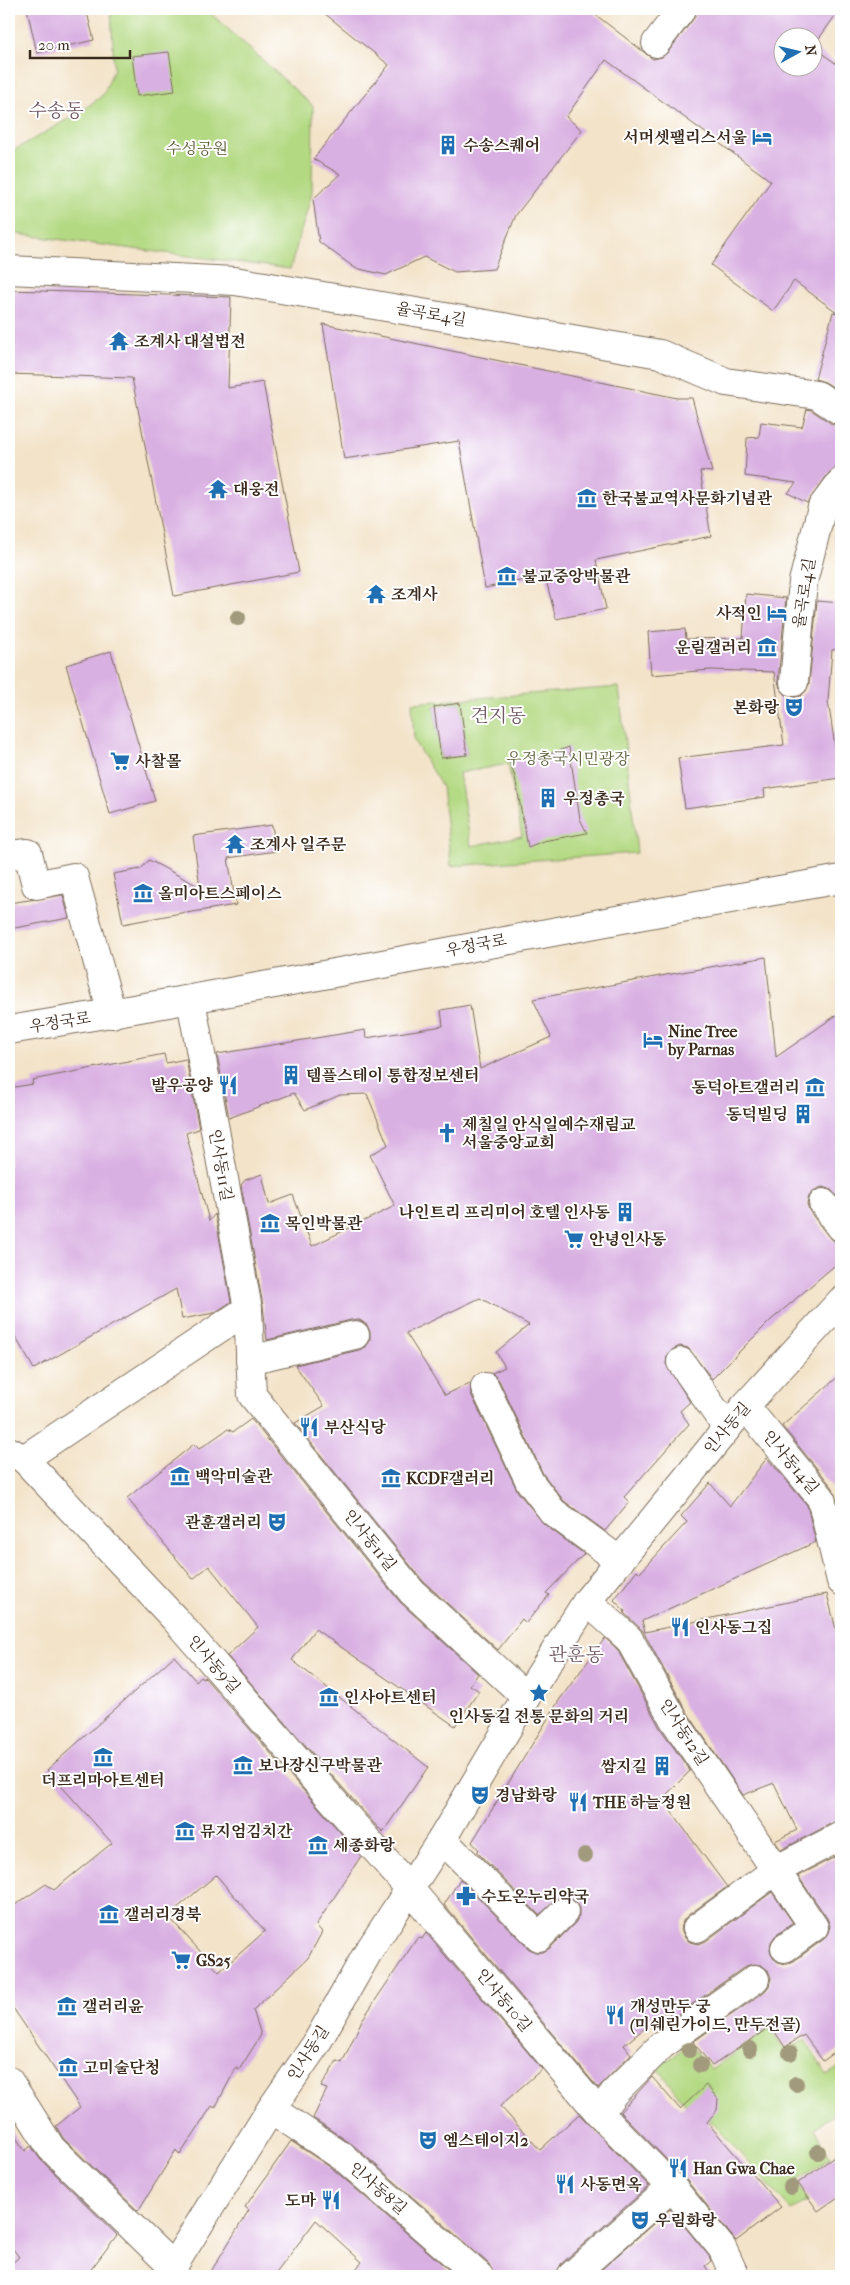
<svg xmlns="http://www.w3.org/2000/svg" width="850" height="2285" viewBox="0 0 850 2285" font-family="'IM FELL French Canon','Noto Serif KR',serif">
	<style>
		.green { fill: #b3d982; stroke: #778250; fill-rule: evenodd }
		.building { fill: #d9b0e2; fill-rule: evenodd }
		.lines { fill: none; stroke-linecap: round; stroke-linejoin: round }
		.minor-casing { stroke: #7b6b5a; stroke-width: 30 }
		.major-casing { stroke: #7b6b5a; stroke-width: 30 }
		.minor { stroke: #fff; stroke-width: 28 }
		.major { stroke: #fff; stroke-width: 28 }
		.tree { fill: #a29a7b }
		.labels { text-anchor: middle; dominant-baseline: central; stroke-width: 4; stroke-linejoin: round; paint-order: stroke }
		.poi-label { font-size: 16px; font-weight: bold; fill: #3b2a1e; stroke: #fff; text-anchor: start }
		.park-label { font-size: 16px; fill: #5f5f3c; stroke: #fff }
		.street-label { font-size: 16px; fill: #3b2a1e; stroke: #fff }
		.quarter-label { font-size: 19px; fill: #725963; stroke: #fff }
	</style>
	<rect width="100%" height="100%" fill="#fff"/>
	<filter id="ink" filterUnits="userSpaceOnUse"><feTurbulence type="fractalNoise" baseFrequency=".02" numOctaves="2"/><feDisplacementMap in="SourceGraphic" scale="10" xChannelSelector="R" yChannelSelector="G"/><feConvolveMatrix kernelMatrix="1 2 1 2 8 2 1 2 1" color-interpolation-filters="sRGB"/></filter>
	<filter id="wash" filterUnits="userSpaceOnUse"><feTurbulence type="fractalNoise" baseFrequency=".0096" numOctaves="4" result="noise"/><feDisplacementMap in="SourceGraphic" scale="20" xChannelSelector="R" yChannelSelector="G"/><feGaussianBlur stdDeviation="1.12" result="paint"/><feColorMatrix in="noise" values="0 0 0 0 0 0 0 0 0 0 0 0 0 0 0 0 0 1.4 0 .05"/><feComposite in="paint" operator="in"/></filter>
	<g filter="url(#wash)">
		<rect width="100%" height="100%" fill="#f3e3c9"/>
		<!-- green -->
		<g class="green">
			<path d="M 111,9 L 206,9 L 313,106 L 312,193 L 290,269 L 9,233 L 9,153 L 79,113 L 103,95 L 114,69 Z"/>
			<path d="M 619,687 L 637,853 L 451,866 L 442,787 L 414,741 L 412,703 ZM 460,703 L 467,755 L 441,758 L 434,707 ZM 508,764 L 522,836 L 471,846 L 459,773 Z"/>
			<path d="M 769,2028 L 786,2051 L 805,2040 L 827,2075 L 841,2066 L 841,2111 L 815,2128 L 830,2158 L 796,2182 L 808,2201 L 791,2210 L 711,2121 L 695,2117 L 657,2068 L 689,2044 L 711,2070 Z"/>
		</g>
		<g id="blocks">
			<!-- building -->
			<g class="building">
				<path d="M 27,9 L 86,9 L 94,40 L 37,53 Z"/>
				<path d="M 319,9 L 588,9 L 653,59 L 662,57 L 668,52 L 694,18 L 697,9 L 840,9 L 813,47 L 841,67 L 841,392 L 825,382 L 815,379 L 833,312 L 838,313 L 794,281 L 773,311 L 711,265 L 771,181 L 606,60 L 566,117 L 582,130 L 516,215 L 494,269 L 455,272 L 424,257 L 386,275 L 355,268 L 319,242 L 313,199 L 340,174 L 313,159 L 389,65 ZM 782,38 L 812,38 L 812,68 L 782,68 Z"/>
				<path d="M 169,52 L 175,91 L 137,96 L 132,56 Z"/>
				<path d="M 9,290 L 231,297 L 228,388 L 263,382 L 299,572 L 174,596 L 132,378 L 9,374 Z"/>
				<path d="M 323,324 L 677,398 L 692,398 L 712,472 L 700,471 L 711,536 L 596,560 L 606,609 L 556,619 L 545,576 L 485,588 L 459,441 L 344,459 Z"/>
				<path d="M 807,409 L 811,410 L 832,424 L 841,426 L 841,467 L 835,468 L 829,473 L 807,503 L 788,493 L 796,483 L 745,476 L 747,438 L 759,437 L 761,422 L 802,427 Z"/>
				<path d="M 746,594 L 786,598 L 778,681 L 780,688 L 785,694 L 793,698 L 801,696 L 806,691 L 809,684 L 817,601 L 841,603 L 841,649 L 832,650 L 828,701 L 840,778 L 764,789 L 765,797 L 685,808 L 678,758 L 784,745 L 774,672 L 710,670 L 651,675 L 648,632 L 685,629 L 686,639 L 743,638 Z"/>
				<path d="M 111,651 L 155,801 L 110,814 L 66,665 Z"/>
				<path d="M 460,703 L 467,755 L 441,758 L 434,707 Z"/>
				<path d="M 569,747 L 580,819 L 587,833 L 543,841 L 528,847 L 515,777 L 509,760 L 526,759 L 553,753 Z"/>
				<path d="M 272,825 L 276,851 L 228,858 L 236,905 L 186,913 L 186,912 L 123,924 L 113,874 L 141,869 L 149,860 L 200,887 L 193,836 Z"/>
				<path d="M 63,895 L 69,918 L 9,929 L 9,903 Z"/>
				<path d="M 766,957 L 776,1057 L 841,1012 L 841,1201 L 830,1189 L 822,1187 L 813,1191 L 809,1196 L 807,1204 L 810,1212 L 828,1236 L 834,1241 L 841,1242 L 841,1260 L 770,1321 L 712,1379 L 688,1348 L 680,1346 L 672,1350 L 667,1356 L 666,1364 L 690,1402 L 680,1411 L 689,1424 L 624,1497 L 629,1502 L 605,1531 L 564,1501 L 543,1474 L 499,1380 L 492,1373 L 505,1367 L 496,1352 L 529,1325 L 480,1298 L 406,1333 L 445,1395 L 470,1383 L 471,1394 L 518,1492 L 544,1524 L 584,1554 L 546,1593 L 549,1595 L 526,1623 L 522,1619 L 498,1650 L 423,1581 L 295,1423 L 324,1406 L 295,1365 L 359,1350 L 365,1347 L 370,1339 L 370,1332 L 367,1325 L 360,1320 L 351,1320 L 267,1340 L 263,1306 L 241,1185 L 245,1180 L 262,1174 L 269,1204 L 293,1195 L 312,1246 L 395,1206 L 370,1155 L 388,1145 L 367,1094 L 340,1095 L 305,1110 L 294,1093 L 229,1118 L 217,1054 L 365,1030 L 366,1038 L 443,1026 L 441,1010 L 470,1005 L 480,1069 L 551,1037 L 533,999 Z"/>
				<path d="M 164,1054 L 166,1063 L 186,1059 L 199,1129 L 186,1133 L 209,1221 L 215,1214 L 231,1302 L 214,1313 L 182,1319 L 176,1289 L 34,1369 L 9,1326 L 9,1088 L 33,1084 L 32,1080 Z"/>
				<path d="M 841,1374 L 841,1515 L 833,1488 L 782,1426 Z"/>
				<path d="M 251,1419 L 400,1602 L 478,1674 L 470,1685 L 479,1691 L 455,1726 L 315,1629 L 292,1660 L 428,1767 L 383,1832 L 379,1828 L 379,1829 L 227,1656 L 258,1627 L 209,1566 L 193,1579 L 127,1498 L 194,1444 L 199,1449 L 228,1429 L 233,1432 Z"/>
				<path d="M 767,1458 L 807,1505 L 816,1542 L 642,1621 L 645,1632 L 827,1594 L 841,1649 L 841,1820 L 834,1822 L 781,1850 L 775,1841 L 797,1830 L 774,1783 L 743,1795 L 687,1712 L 643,1631 L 624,1613 L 625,1611 L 614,1600 L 637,1570 L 640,1573 L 687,1522 L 681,1516 L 710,1483 L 730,1506 Z"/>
				<path d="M 605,1638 L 617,1649 L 660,1728 L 690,1771 L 662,1799 L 727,1887 L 687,1916 L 683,1921 L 681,1929 L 685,1938 L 690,1942 L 698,1944 L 706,1941 L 772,1892 L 793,1923 L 775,1936 L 771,1942 L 770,1950 L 773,1958 L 778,1962 L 786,1964 L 794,1961 L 824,1939 L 828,1933 L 830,1926 L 827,1918 L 798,1876 L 841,1854 L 841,2048 L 823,2061 L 804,2035 L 785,2047 L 771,2026 L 712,2066 L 693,2042 L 764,1992 L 769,1986 L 771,1978 L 768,1970 L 761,1965 L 753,1964 L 746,1966 L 673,2018 L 667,2010 L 624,2045 L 631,2054 L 598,2088 L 444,1905 L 460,1879 L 528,1948 L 535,1952 L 543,1952 L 550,1948 L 575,1923 L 579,1916 L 579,1908 L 575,1901 L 568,1897 L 560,1897 L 539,1915 L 477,1852 L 479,1850 L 472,1842 L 560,1699 Z"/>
				<path d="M 174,1656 L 196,1681 L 201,1676 L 202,1678 L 204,1677 L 361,1856 L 316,1925 L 322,1932 L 308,1958 L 253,2010 L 261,2035 L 239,2070 L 236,2068 L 215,2108 L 212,2106 L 180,2155 L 176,2150 L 138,2211 L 63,2138 L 56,2126 L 80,2107 L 9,2002 L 9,1909 L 46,1884 L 54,1890 L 112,1843 L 47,1770 ZM 216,1875 L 265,1931 L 219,1972 L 168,1916 Z"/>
				<path d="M 426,1933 L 542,2069 L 500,2106 L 540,2150 L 579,2114 L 649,2186 L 561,2264 L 556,2276 L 494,2276 L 489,2264 L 353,2145 L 313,2118 L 327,2089 L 321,2087 L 337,2061 L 342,2063 L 362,2020 L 418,1937 L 422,1939 Z"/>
				<path d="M 652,2077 L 680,2109 L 706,2085 L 718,2099 L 717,2110 L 707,2122 L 781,2207 L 736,2241 L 683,2176 L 620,2112 Z"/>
				<path d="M 9,2127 L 25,2151 L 31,2146 L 40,2159 L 117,2235 L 86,2276 L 9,2276 L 9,2266 L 19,2257 L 9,2244 Z"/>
				<path d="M 291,2141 L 333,2169 L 456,2276 L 350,2276 L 362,2262 L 316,2220 L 274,2276 L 208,2276 L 249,2210 L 245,2207 Z"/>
				<path d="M 841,2152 L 841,2195 L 818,2211 L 798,2183 Z"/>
				<path d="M 670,2209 L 709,2256 L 711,2261 L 705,2266 L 712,2276 L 594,2276 Z"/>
			</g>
		</g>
	</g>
	<g filter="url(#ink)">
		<use href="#blocks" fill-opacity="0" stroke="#7b6b5a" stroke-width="1"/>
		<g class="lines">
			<defs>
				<g id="minor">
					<path d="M 656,43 L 682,9"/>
					<path d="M 9,270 L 235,281 L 660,354 L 726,382 L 817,395 L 841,411"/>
					<path d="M 794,682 L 803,582 L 822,507 L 841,482"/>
					<path d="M 9,855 L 28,853 L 36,885 L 74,877 L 112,1014"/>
					<path d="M 191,1000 L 248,1309 L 252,1395 L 412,1592 L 526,1697"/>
					<path d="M 823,1203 L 841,1227"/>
					<path d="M 250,1360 L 355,1335"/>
					<path d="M 681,1362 L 727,1428"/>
					<path d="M 485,1387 L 530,1482 L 553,1512 L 620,1561"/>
					<path d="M 745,1406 L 821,1498 L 841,1581"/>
					<path d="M 9,1451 L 24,1459 L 174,1618 L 409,1888 L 599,2113 L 672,2187 L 722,2248 L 735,2276"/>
					<path d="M 24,1459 L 248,1309"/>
					<path d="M 587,1601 L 629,1639 L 674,1720 L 814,1927 L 785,1948"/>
					<path d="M 442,1839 L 539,1937 L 564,1912"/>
					<path d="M 697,1928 L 776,1870 L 841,1836"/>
					<path d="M 9,2081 L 51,2148 L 174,2268"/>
					<path d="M 271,2109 L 343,2157 L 479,2276"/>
					<path d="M 599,2113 L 614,2093 L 662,2045 L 755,1979"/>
					<path d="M 167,2276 L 271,2109 L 316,2044 L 367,1954 L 442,1839 L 526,1697 L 587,1601 L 745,1406 L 841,1301"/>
					<path d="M 571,2276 L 672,2187"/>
				</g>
				<path id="major" d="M 9,1030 C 287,985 563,928 841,879"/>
			</defs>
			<!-- minor casing -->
			<use href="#minor" class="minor-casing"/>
			<!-- major casing -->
			<use href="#major" class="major-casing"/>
			<!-- minor -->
			<use href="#minor" class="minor"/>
			<!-- major -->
			<use href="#major" class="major"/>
		</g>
		<!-- trees -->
		<g class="tree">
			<circle cx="238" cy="618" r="8"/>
			<circle cx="585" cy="1855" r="8"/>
			<circle cx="750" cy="2049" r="8"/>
			<circle cx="689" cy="2050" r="8"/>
			<circle cx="790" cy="2053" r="8"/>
			<circle cx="700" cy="2065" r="8"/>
			<circle cx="796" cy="2084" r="8"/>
			<circle cx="818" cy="2152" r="8"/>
			<circle cx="791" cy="2187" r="8"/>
		</g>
	</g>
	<!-- icons -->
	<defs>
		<symbol id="hotel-bare" viewBox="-9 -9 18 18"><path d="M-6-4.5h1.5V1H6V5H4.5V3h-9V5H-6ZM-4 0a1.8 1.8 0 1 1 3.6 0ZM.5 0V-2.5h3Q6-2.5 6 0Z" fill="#1f6fb2" stroke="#fff" stroke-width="2.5" paint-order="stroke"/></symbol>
		<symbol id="building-bare" viewBox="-9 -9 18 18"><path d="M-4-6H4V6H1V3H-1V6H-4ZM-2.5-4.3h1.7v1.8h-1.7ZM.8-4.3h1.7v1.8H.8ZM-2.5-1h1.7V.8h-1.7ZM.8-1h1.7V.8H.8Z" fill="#1f6fb2" stroke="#fff" stroke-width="2.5" paint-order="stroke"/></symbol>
		<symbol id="temple-bare" viewBox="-9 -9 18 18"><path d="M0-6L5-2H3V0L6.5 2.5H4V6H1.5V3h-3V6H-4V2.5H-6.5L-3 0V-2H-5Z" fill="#1f6fb2" stroke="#fff" stroke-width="2.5" paint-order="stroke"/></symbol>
		<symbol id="museum-bare" viewBox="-9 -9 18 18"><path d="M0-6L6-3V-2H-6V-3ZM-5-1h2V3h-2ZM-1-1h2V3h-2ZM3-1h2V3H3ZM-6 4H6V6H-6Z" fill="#1f6fb2" stroke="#fff" stroke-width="2.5" paint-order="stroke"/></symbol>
		<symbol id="theatre-bare" viewBox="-9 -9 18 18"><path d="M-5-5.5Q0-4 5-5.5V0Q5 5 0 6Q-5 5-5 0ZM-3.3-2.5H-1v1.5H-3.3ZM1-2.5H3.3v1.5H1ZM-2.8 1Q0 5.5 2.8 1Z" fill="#1f6fb2" stroke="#fff" stroke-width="2.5" paint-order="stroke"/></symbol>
		<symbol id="supermarket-bare" viewBox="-9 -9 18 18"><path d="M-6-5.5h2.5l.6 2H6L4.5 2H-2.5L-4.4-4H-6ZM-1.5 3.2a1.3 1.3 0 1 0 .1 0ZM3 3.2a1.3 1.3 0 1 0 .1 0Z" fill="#1f6fb2" stroke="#fff" stroke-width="2.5" paint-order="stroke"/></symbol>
		<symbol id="restaurant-bare" viewBox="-9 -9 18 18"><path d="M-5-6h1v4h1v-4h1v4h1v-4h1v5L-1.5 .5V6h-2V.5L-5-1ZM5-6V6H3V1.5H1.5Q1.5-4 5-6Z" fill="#1f6fb2" stroke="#fff" stroke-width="2.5" paint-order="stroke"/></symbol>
		<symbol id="church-bare" viewBox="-9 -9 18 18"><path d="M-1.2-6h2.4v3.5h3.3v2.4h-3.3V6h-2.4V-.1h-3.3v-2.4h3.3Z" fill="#1f6fb2" stroke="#fff" stroke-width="2.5" paint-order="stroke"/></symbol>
		<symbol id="sight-bare" viewBox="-9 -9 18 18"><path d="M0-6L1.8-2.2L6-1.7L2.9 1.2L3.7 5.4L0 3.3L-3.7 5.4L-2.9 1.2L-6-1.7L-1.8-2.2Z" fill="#1f6fb2" stroke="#fff" stroke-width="2.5" paint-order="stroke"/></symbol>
		<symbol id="pharmacy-bare" viewBox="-9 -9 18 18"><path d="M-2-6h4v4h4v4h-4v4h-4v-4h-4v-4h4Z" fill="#1f6fb2" stroke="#fff" stroke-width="2.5" paint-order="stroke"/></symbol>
	</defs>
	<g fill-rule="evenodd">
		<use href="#hotel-bare" x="748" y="123" width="28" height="28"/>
		<use href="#building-bare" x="434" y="131" width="28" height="28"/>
		<use href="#temple-bare" x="105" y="327" width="28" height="28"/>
		<use href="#temple-bare" x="204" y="475" width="28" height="28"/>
		<use href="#museum-bare" x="573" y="484" width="28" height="28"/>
		<use href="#museum-bare" x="493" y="562" width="28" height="28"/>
		<use href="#temple-bare" x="362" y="580" width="28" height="28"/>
		<use href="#hotel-bare" x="763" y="599" width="28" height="28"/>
		<use href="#museum-bare" x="753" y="633" width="28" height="28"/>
		<use href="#theatre-bare" x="780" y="693" width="28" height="28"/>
		<use href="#supermarket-bare" x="106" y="747" width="28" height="28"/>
		<use href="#building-bare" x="534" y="784" width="28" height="28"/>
		<use href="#temple-bare" x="221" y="830" width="28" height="28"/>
		<use href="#museum-bare" x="129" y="879" width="28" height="28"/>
		<use href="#hotel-bare" x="639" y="1026" width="28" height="28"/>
		<use href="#building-bare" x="277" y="1061" width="28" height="28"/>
		<use href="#restaurant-bare" x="214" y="1071" width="28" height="28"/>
		<use href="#museum-bare" x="801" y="1073" width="28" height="28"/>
		<use href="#building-bare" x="789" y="1100" width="28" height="28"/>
		<use href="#church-bare" x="433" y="1119" width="28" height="28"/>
		<use href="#building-bare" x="611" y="1198" width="28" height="28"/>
		<use href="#museum-bare" x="256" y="1209" width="28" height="28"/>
		<use href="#supermarket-bare" x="560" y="1225" width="28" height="28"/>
		<use href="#restaurant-bare" x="295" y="1413" width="28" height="28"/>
		<use href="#museum-bare" x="166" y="1462" width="28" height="28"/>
		<use href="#museum-bare" x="377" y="1464" width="28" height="28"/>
		<use href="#theatre-bare" x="263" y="1508" width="28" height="28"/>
		<use href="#restaurant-bare" x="666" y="1613" width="28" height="28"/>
		<use href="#sight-bare" x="525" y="1679" width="28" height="28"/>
		<use href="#museum-bare" x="315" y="1683" width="28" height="28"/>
		<use href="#museum-bare" x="89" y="1743" width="28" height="28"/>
		<use href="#museum-bare" x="229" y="1751" width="28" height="28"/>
		<use href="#building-bare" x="648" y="1752" width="28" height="28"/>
		<use href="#theatre-bare" x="466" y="1781" width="28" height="28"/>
		<use href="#restaurant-bare" x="564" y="1788" width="28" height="28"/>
		<use href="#museum-bare" x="171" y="1817" width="28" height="28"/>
		<use href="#museum-bare" x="304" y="1831" width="28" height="28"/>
		<use href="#pharmacy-bare" x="452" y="1882" width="28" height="28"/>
		<use href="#museum-bare" x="95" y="1900" width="28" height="28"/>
		<use href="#supermarket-bare" x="167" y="1946" width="28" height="28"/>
		<use href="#museum-bare" x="53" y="1992" width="28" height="28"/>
		<use href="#restaurant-bare" x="601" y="2001" width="28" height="28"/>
		<use href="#museum-bare" x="54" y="2053" width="28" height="28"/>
		<use href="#theatre-bare" x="414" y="2126" width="28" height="28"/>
		<use href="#restaurant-bare" x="664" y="2154" width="28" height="28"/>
		<use href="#restaurant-bare" x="551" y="2170" width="28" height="28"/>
		<use href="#restaurant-bare" x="317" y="2186" width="28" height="28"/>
		<use href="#theatre-bare" x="626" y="2206" width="28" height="28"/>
	</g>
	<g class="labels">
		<!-- poi labels -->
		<g class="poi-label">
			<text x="747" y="137" text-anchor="end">서머셋팰리스서울</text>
			<text x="463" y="145">수송스퀘어</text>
			<text x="134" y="341">조계사 대설법전</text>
			<text x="233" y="489">대웅전</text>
			<text x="602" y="498">한국불교역사문화기념관</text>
			<text x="522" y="576">불교중앙박물관</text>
			<text x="391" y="594">조계사</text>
			<text x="762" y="613" text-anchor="end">사적인</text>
			<text x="752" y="647" text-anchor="end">운림갤러리</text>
			<text x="779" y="707" text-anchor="end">본화랑</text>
			<text x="135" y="761">사찰몰</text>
			<text x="563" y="798">우정총국</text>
			<text x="250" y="844">조계사 일주문</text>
			<text x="158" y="893">올미아트스페이스</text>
			<text x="668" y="1031">Nine Tree<tspan x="668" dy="18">by Parnas</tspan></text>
			<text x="306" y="1075">템플스테이 통합정보센터</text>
			<text x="213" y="1085" text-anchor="end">발우공양</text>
			<text x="800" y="1087" text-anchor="end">동덕아트갤러리</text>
			<text x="788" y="1114" text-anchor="end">동덕빌딩</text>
			<text x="462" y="1124">제칠일 안식일예수재림교<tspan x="462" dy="18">서울중앙교회</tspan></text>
			<text x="610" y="1212" text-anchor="end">나인트리 프리미어 호텔 인사동</text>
			<text x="285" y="1223">목인박물관</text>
			<text x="589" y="1239">안녕인사동</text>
			<text x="324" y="1427">부산식당</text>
			<text x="195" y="1476">백악미술관</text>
			<text x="406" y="1478">KCDF갤러리</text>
			<text x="262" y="1522" text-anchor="end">관훈갤러리</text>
			<text x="695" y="1627">인사동그집</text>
			<text x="344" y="1697">인사아트센터</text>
			<text x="539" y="1716" text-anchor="middle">인사동길 전통 문화의 거리</text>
			<text x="258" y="1765">보나장신구박물관</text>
			<text x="647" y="1766" text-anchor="end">쌈지길</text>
			<text x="103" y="1780" text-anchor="middle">더프리마아트센터</text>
			<text x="495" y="1795">경남화랑</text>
			<text x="593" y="1802">THE 하늘정원</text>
			<text x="200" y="1831">뮤지엄김치간</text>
			<text x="333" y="1845">세종화랑</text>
			<text x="481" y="1896">수도온누리약국</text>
			<text x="124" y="1914">갤러리경북</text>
			<text x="196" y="1960">GS25</text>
			<text x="82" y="2006">갤러리윤</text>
			<text x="630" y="2006">개성만두 궁<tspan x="630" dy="18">(미쉐린가이드, 만두전골)</tspan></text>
			<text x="83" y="2067">고미술단청</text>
			<text x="443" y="2140">엠스테이지2</text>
			<text x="693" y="2168">Han Gwa Chae</text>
			<text x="580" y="2184">사동면옥</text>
			<text x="316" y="2200" text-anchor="end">도마</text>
			<text x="655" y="2220">우림화랑</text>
		</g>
		<!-- park labels -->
		<g class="park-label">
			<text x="197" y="148">수성공원</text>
			<text x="568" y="758">우정총국시민광장</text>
		</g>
		<!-- street labels -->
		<g class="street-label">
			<text transform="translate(431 314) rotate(10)">율곡로4길</text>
			<text transform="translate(804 593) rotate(-81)">율곡로4길</text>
			<text transform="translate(476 945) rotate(-11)">우정국로</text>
			<text transform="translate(60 1022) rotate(-9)">우정국로</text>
			<text transform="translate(221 1165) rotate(80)">인사동11길</text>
			<text transform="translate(727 1428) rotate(-50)">인사동길</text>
			<text transform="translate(791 1462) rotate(50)">인사동14길</text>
			<text transform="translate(370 1540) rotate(51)">인사동11길</text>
			<text transform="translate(214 1664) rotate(49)">인사동9길</text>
			<text transform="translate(684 1732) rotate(57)">인사동12길</text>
			<text transform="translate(504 2000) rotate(50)">인사동10길</text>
			<text transform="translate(308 2053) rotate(-57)">인사동길</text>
			<text transform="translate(378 2188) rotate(41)">인사동8길</text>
		</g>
		<!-- quarter labels -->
		<g class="quarter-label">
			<text x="56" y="111">수송동</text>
			<text x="498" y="716">견지동</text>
			<text x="576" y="1655">관훈동</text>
		</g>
	</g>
	<!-- margin -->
	<rect width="850" height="2285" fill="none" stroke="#fff" stroke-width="30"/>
	<!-- north arrow -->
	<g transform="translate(798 52) rotate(82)"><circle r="24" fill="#ffffff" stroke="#b1aaa5"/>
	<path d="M0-4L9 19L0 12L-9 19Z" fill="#1f6fb2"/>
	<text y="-8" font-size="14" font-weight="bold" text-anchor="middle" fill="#3b2a1e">N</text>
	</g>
	<!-- scale -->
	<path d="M30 50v8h100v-8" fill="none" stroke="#3b2a1e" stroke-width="2.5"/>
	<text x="38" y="50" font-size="15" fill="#3b2a1e" stroke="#ffffff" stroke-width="4" paint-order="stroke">20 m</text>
</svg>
